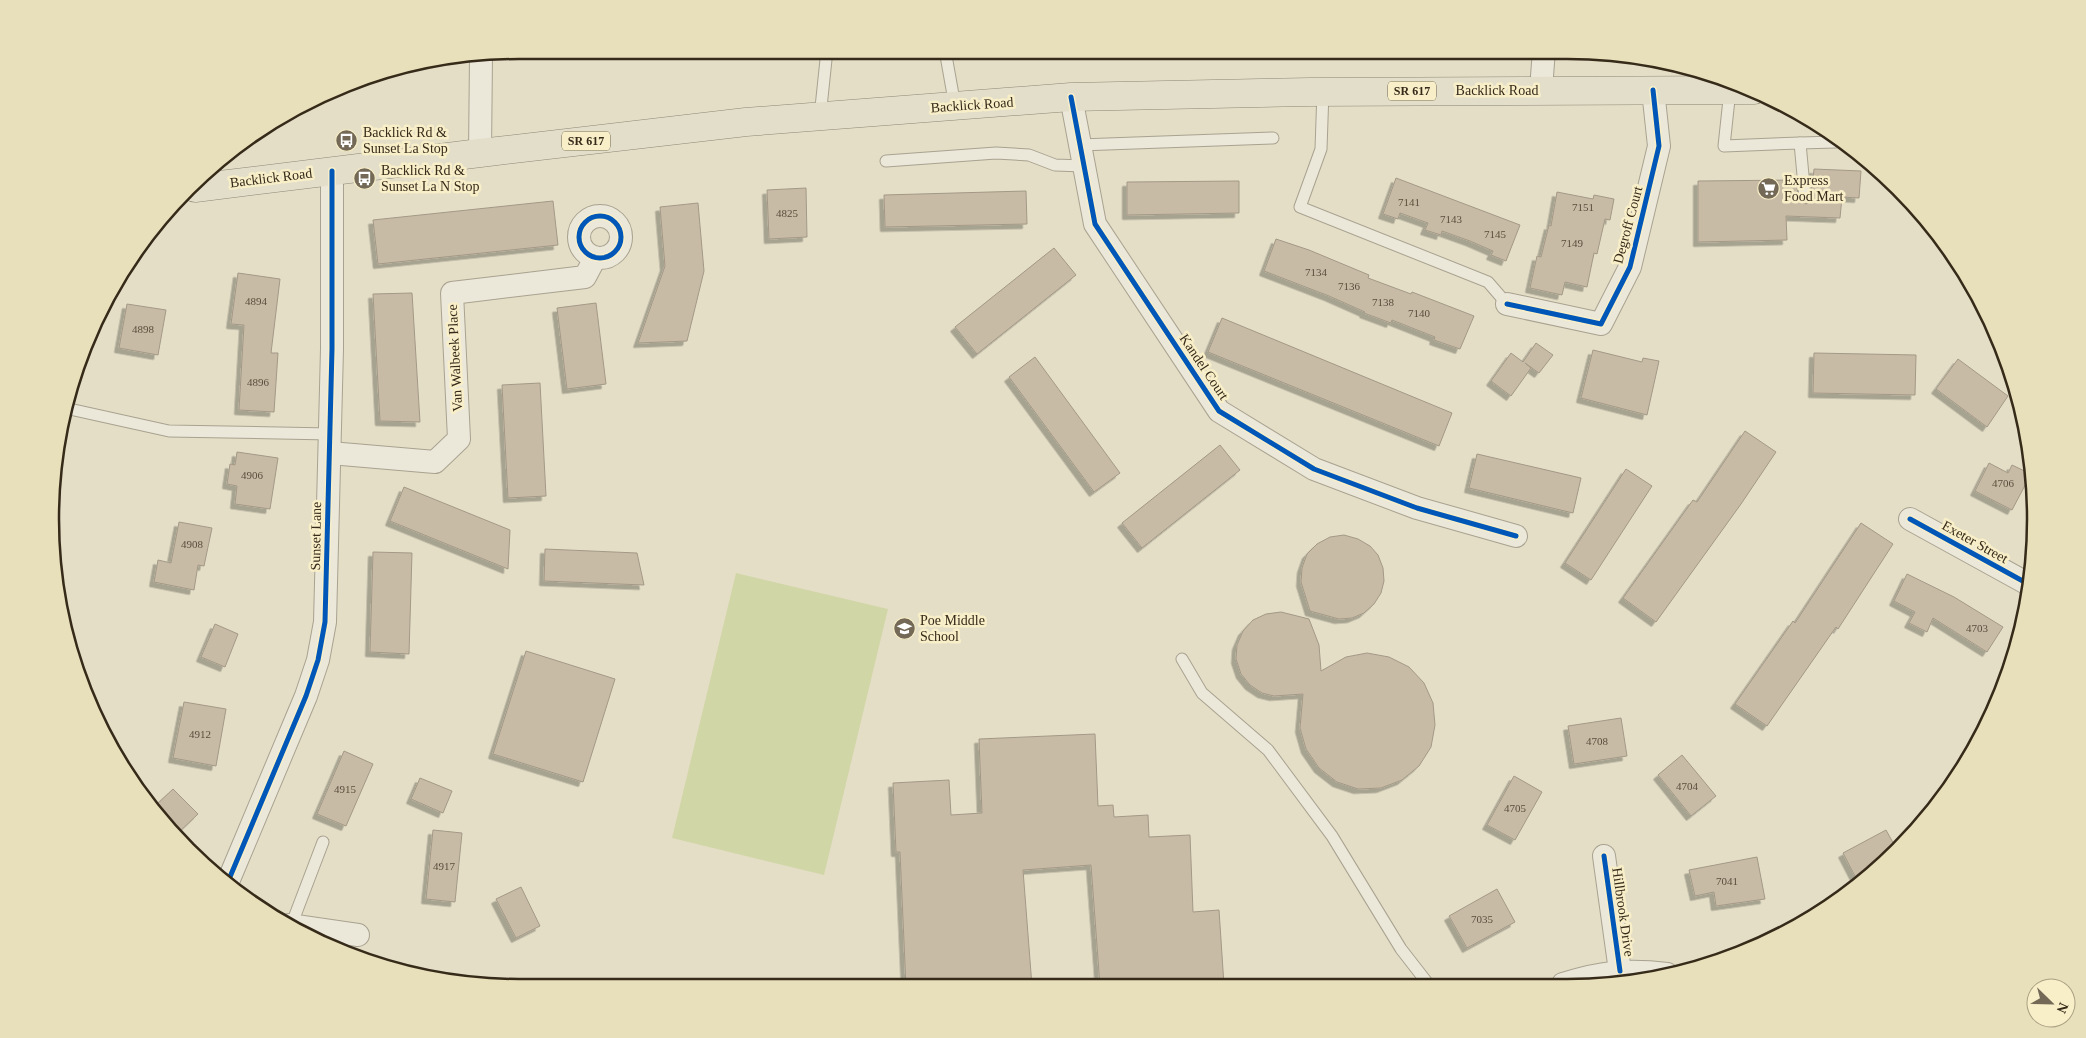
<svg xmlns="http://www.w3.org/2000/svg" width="2086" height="1038" viewBox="0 0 2086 1038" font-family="'Times New Roman',serif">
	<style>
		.grass { fill: #d1d6a7 }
		.forest { fill: url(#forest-firs) }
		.building { fill: #c8bba6; stroke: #a39986; filter: url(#shadow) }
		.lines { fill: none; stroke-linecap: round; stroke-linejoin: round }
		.service-casing { stroke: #a8a290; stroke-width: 13 }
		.minor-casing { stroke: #a8a290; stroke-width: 24 }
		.primary-casing { stroke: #8d8777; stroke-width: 29 }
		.service { stroke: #ebe7d9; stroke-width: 11 }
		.minor { stroke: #ebe7d9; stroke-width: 22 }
		.primary { stroke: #e3dec9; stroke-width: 28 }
		.cycleway-casing { stroke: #f8efc9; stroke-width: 8 }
		.cycleway { stroke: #0057b8; stroke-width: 5 }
		.labels { text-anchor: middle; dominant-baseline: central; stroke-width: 5; stroke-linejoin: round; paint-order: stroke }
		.number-label { font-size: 11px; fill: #5a4e3c }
		.shield { fill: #f8efc9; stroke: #70654e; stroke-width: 1 }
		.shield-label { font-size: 12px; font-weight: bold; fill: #362a19 }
		.street-label { font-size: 14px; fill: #362a19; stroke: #f8efc9 }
		.poi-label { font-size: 14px; fill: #362a19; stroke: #f8efc9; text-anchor: start }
		.rim { fill: none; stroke: #362a19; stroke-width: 2.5 }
	</style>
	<defs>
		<pattern id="forest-firs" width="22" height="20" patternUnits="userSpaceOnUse" patternTransform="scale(1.25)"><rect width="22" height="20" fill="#d1d6a7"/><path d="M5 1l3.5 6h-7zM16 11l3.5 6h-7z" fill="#b4b88f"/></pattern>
		<filter id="shadow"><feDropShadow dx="-4.5" dy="4.5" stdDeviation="0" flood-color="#0004"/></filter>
	</defs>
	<rect width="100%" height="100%" fill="#e4dec6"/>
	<!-- grass -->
	<path class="grass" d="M 736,573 L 888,609 L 824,875 L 672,838 Z"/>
	<!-- forest -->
	<path class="forest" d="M 317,940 L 354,947 L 374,963 L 339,952 Z"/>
	<!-- building -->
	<g class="building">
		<path d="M 1814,169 L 1861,171 L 1859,198 L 1842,197 L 1840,218 L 1786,216 L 1787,240 L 1698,242 L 1698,181 L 1796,180 L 1799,201 L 1806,204 L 1812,200 L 1811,179 L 1813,179 Z"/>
		<path d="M 1396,178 L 1520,225 L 1506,261 L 1491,255 L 1493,251 L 1470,241 L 1442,231 L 1441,235 L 1425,230 L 1428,223 L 1400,213 L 1398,219 L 1383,214 Z"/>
		<path d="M 1239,181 L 1239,213 L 1127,215 L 1127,182 Z"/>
		<path d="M 806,188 L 807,237 L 769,239 L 767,190 Z"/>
		<path d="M 1026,191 L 1027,224 L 885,227 L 884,195 Z"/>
		<path d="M 1557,192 L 1593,199 L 1594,195 L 1614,199 L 1610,220 L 1605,219 L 1597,254 L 1594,253 L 1587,287 L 1565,282 L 1562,295 L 1530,288 L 1537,256 L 1541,257 L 1549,225 L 1551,226 Z"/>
		<path d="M 553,201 L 558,245 L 378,264 L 373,220 Z"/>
		<path d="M 698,203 L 704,271 L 687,341 L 638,343 L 665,266 L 660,207 Z"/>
		<path d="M 1276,239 L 1309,250 L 1369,275 L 1368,278 L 1411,294 L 1412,292 L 1474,316 L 1460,349 L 1434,340 L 1435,337 L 1392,320 L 1391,323 L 1364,313 L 1365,312 L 1329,296 L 1264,271 Z"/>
		<path d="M 1054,248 L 1076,275 L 977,354 L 955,327 Z"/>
		<path d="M 238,273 L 280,279 L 271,353 L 278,353 L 274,412 L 239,410 L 244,325 L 231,324 Z"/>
		<path d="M 412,293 L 420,422 L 380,421 L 373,294 Z"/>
		<path d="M 596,303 L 606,384 L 567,389 L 557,308 Z"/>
		<path d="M 127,304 L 166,310 L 158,355 L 119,348 Z"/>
		<path d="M 1222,318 L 1452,413 L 1439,446 L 1208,352 Z"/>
		<path d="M 1536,343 L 1553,355 L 1539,373 L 1525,363 L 1531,368 L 1511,396 L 1491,381 L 1511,353 L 1523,362 Z"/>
		<path d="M 1593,350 L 1642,362 L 1643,358 L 1659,361 L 1647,415 L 1581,398 Z"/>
		<path d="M 1814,353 L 1916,355 L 1915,395 L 1813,393 Z"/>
		<path d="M 1035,357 L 1120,473 L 1094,492 L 1009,377 Z"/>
		<path d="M 1958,359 L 2008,396 L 1987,427 L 1936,389 Z"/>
		<path d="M 540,383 L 546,496 L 508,498 L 502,385 Z"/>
		<path d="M 1745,431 L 1776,452 L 1741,504 L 1656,622 L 1623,598 L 1693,500 L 1697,502 Z"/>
		<path d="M 1220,445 L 1240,470 L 1142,548 L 1122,523 Z"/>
		<path d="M 237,452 L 278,458 L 270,509 L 235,504 L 237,486 L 227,484 L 230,464 L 235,465 Z"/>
		<path d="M 1477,454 L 1581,478 L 1573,513 L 1469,488 Z"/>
		<path d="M 1989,463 L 2008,473 L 2012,465 L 2031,474 L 2012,510 L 1975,491 Z"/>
		<path d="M 1626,469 L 1652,486 L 1591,580 L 1565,563 Z"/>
		<path d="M 404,487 L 510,530 L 508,569 L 390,521 Z"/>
		<path d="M 179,522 L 212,528 L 204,566 L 198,565 L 194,590 L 154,582 L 158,560 L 171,563 Z"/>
		<path d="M 1861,523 L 1893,544 L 1838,629 L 1836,627 L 1767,726 L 1735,704 L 1793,621 L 1795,623 Z"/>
		<path d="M 1344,535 L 1358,539 L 1370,546 L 1378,555 L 1383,568 L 1384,581 L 1381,593 L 1374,604 L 1364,613 L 1352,618 L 1339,619 L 1310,611 L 1301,582 L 1302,568 L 1307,554 L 1317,544 L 1330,537 Z"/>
		<path d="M 545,549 L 637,553 L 644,585 L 544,581 Z"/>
		<path d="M 373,552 L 412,553 L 409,654 L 370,652 Z"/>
		<path d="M 1907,574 L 1954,597 L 2003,627 L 1987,652 L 1933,618 L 1927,632 L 1909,623 L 1915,612 L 1894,601 Z"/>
		<path d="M 1281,612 L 1309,619 L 1319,645 L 1321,671 L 1346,657 L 1367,653 L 1389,657 L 1409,667 L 1424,683 L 1433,703 L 1435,725 L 1431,747 L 1419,766 L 1402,780 L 1381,788 L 1358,789 L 1337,782 L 1319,768 L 1306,749 L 1300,728 L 1303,694 L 1274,696 L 1262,693 L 1250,685 L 1241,674 L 1236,659 L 1237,645 L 1243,631 L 1253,620 L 1266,614 Z"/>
		<path d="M 215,624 L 238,634 L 225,667 L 201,657 Z"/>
		<path d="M 526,651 L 615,679 L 583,782 L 493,754 Z"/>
		<path d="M 184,702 L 226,709 L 216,766 L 173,758 Z"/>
		<path d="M 1621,718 L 1627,756 L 1574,764 L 1568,726 Z"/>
		<path d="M 1095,734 L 1098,806 L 1113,805 L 1114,817 L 1148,815 L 1149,837 L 1190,835 L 1193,912 L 1219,910 L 1224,985 L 1100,986 L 1091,865 L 1023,870 L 1032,986 L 906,987 L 900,852 L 896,852 L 893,783 L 949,780 L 951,815 L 982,813 L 979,739 Z"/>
		<path d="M 344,751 L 373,764 L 346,826 L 317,814 Z"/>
		<path d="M 1682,755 L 1716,796 L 1691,816 L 1658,775 Z"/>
		<path d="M 1514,776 L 1542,792 L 1515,840 L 1487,825 Z"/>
		<path d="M 420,778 L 452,791 L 443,813 L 411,799 Z"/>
		<path d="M 173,789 L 198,814 L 176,835 L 155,806 Z"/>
		<path d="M 433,830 L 462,833 L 455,902 L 426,899 Z"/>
		<path d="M 1886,830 L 1896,848 L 1872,872 L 1857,880 L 1843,853 Z"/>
		<path d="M 1757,857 L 1765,899 L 1716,906 L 1714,892 L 1695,896 L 1689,870 Z"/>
		<path d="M 521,887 L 540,926 L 516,938 L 496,899 Z"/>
		<path d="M 1497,889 L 1515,922 L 1467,948 L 1449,916 Z"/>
	</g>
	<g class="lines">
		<defs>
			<g id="service">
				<path d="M 945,50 L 955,106"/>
				<path d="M 826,53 L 945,53"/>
				<path d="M 1730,90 L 1724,146 L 1800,143 L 1805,197"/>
				<path d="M 1323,91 L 1321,149 L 1300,207 L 1488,282 L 1507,304"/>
				<path d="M 820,117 L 827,50"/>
				<path d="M 1800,143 L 1836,142 L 1836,136"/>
				<path d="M 1080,145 L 1273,138"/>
				<path d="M 886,161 L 996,153 L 1029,155 L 1055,165 L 1084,166"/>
				<path d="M 65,408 L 169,431 L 330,434"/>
				<path d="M 1182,659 L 1202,693 L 1268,750 L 1332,836 L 1401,949 L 1429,985"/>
				<path d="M 291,926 L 323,842"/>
			</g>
			<g id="minor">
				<path d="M 1541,89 L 1544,50"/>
				<path d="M 1071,97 L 1095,224 L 1219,411 L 1314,469 L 1417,508 L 1516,536"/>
				<path d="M 480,153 L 481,56"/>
				<circle cx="600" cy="237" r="21"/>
				<path d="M 1507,304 L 1601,324 L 1630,267 L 1659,146 L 1653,90"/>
				<path d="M 330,453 L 435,462 L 459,439 L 452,293 L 585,277 L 595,258"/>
				<path d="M 1910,519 L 2030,585"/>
				<path d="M 1604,856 L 1620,971"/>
				<path d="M 227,884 L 306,696 L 318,660 L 325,622 L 332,349 L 332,171"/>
				<path d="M 289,925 L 358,935"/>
				<path d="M 1563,984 C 1600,972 1628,969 1667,974"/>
			</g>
			<path id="primary" d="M 195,188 L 480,153 L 746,122 L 1071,97 L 1310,92 L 1754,90"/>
		</defs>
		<!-- service casing -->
		<use href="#service" class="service-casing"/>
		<!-- minor casing -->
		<use href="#minor" class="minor-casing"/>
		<!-- primary casing -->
		<use href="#primary" class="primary-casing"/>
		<!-- service -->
		<use href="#service" class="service"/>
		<!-- minor -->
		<use href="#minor" class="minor"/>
		<!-- primary -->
		<use href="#primary" class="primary"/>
		<defs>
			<g id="cycleway">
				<path d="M 1071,97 L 1095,224 L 1219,411 L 1314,469 L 1417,508 L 1516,536"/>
				<circle cx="600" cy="237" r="21"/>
				<path d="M 1507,304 L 1601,324 L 1630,267 L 1659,146 L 1653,90"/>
				<path d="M 1910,519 L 2030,585"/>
				<path d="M 1604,856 L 1620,971"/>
				<path d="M 227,884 L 306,696 L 318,660 L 325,622 L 332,349 L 332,171"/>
			</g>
		</defs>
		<!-- cycleway casing -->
		<use href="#cycleway" class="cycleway-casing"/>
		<!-- cycleway -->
		<use href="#cycleway" class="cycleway"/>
	</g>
	<!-- icons -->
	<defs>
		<symbol id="bus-disc" viewBox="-11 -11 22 22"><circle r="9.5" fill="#736956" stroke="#f8efc9"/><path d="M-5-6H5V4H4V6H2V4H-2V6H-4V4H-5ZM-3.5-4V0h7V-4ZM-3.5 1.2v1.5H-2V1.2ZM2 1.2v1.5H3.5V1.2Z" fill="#fff"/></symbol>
		<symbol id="supermarket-disc" viewBox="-11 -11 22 22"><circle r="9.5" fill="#736956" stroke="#f8efc9"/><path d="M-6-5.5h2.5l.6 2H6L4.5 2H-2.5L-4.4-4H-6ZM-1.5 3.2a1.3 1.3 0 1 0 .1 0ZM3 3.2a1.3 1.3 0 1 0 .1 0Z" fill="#fff"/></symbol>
		<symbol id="school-disc" viewBox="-11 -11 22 22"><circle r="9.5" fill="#736956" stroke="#f8efc9"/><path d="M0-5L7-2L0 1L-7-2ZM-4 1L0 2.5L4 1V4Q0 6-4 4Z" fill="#fff"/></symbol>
	</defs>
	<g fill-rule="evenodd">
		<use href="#bus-disc" x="334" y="128" width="25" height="25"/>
		<use href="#bus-disc" x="352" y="166" width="25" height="25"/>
		<use href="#supermarket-disc" x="1756" y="176" width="25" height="25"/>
		<use href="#school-disc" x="892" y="616" width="25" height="25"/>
	</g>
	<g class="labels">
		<!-- number labels -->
		<g class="number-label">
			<text x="1409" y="202">7141</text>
			<text x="1583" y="207">7151</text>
			<text x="787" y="213">4825</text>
			<text x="1451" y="219">7143</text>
			<text x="1495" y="234">7145</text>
			<text x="1572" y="243">7149</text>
			<text x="1316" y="272">7134</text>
			<text x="1349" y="286">7136</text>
			<text x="256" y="301">4894</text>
			<text x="1383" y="302">7138</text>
			<text x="1419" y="313">7140</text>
			<text x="143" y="329">4898</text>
			<text x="258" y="382">4896</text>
			<text x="252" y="475">4906</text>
			<text x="2003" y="483">4706</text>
			<text x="192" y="544">4908</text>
			<text x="1977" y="628">4703</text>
			<text x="200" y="734">4912</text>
			<text x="1597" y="741">4708</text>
			<text x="1687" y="786">4704</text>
			<text x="345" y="789">4915</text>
			<text x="1515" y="808">4705</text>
			<text x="444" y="866">4917</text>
			<text x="1727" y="881">7041</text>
			<text x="1482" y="919">7035</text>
		</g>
		<!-- shield labels -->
		<g class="shield">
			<rect x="1388" y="81.5" width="48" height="19" rx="4"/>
			<rect x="562" y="131.5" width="48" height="19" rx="4"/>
		</g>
		<g class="shield-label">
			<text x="1412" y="91">SR 617</text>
			<text x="586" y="141">SR 617</text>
		</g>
		<!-- street labels -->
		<g class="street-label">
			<text x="1497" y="90">Backlick Road</text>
			<text transform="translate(972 105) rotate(-4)">Backlick Road</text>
			<text transform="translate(271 178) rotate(-7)">Backlick Road</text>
			<text transform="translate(1628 225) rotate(-75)">Degroff Court</text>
			<text transform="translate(455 358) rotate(-93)">Van Walbeek Place</text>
			<text transform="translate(1204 367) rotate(56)">Kandel Court</text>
			<text transform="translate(316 536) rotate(-89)">Sunset Lane</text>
			<text transform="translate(1975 542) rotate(29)">Exeter Street</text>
			<text transform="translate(1623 912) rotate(82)">Hillbrook Drive</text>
		</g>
		<!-- poi labels -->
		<g class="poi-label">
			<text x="363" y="132">Backlick Rd &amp;<tspan x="363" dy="16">Sunset La Stop</tspan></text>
			<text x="381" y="170">Backlick Rd &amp;<tspan x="381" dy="16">Sunset La N Stop</tspan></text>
			<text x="1784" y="180">Express<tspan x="1784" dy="16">Food Mart</tspan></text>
			<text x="920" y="620">Poe Middle<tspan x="920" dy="16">School</tspan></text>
		</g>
	</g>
	<!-- crop -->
	<path d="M0 0H2086V1038H0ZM519 59H1567A460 460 0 0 1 2027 519V519A460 460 0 0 1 1567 979H519A460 460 0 0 1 59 519V519A460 460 0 0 1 519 59Z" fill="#e8dfbb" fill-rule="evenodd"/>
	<path class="rim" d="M519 59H1567A460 460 0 0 1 2027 519V519A460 460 0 0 1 1567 979H519A460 460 0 0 1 59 519V519A460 460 0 0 1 519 59Z"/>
	<!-- north arrow -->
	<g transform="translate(2051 1003) rotate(113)"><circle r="24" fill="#f8efc9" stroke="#aaa083"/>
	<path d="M0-4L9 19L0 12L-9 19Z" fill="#736956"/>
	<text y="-8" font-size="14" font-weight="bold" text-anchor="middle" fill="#362a19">N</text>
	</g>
</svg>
